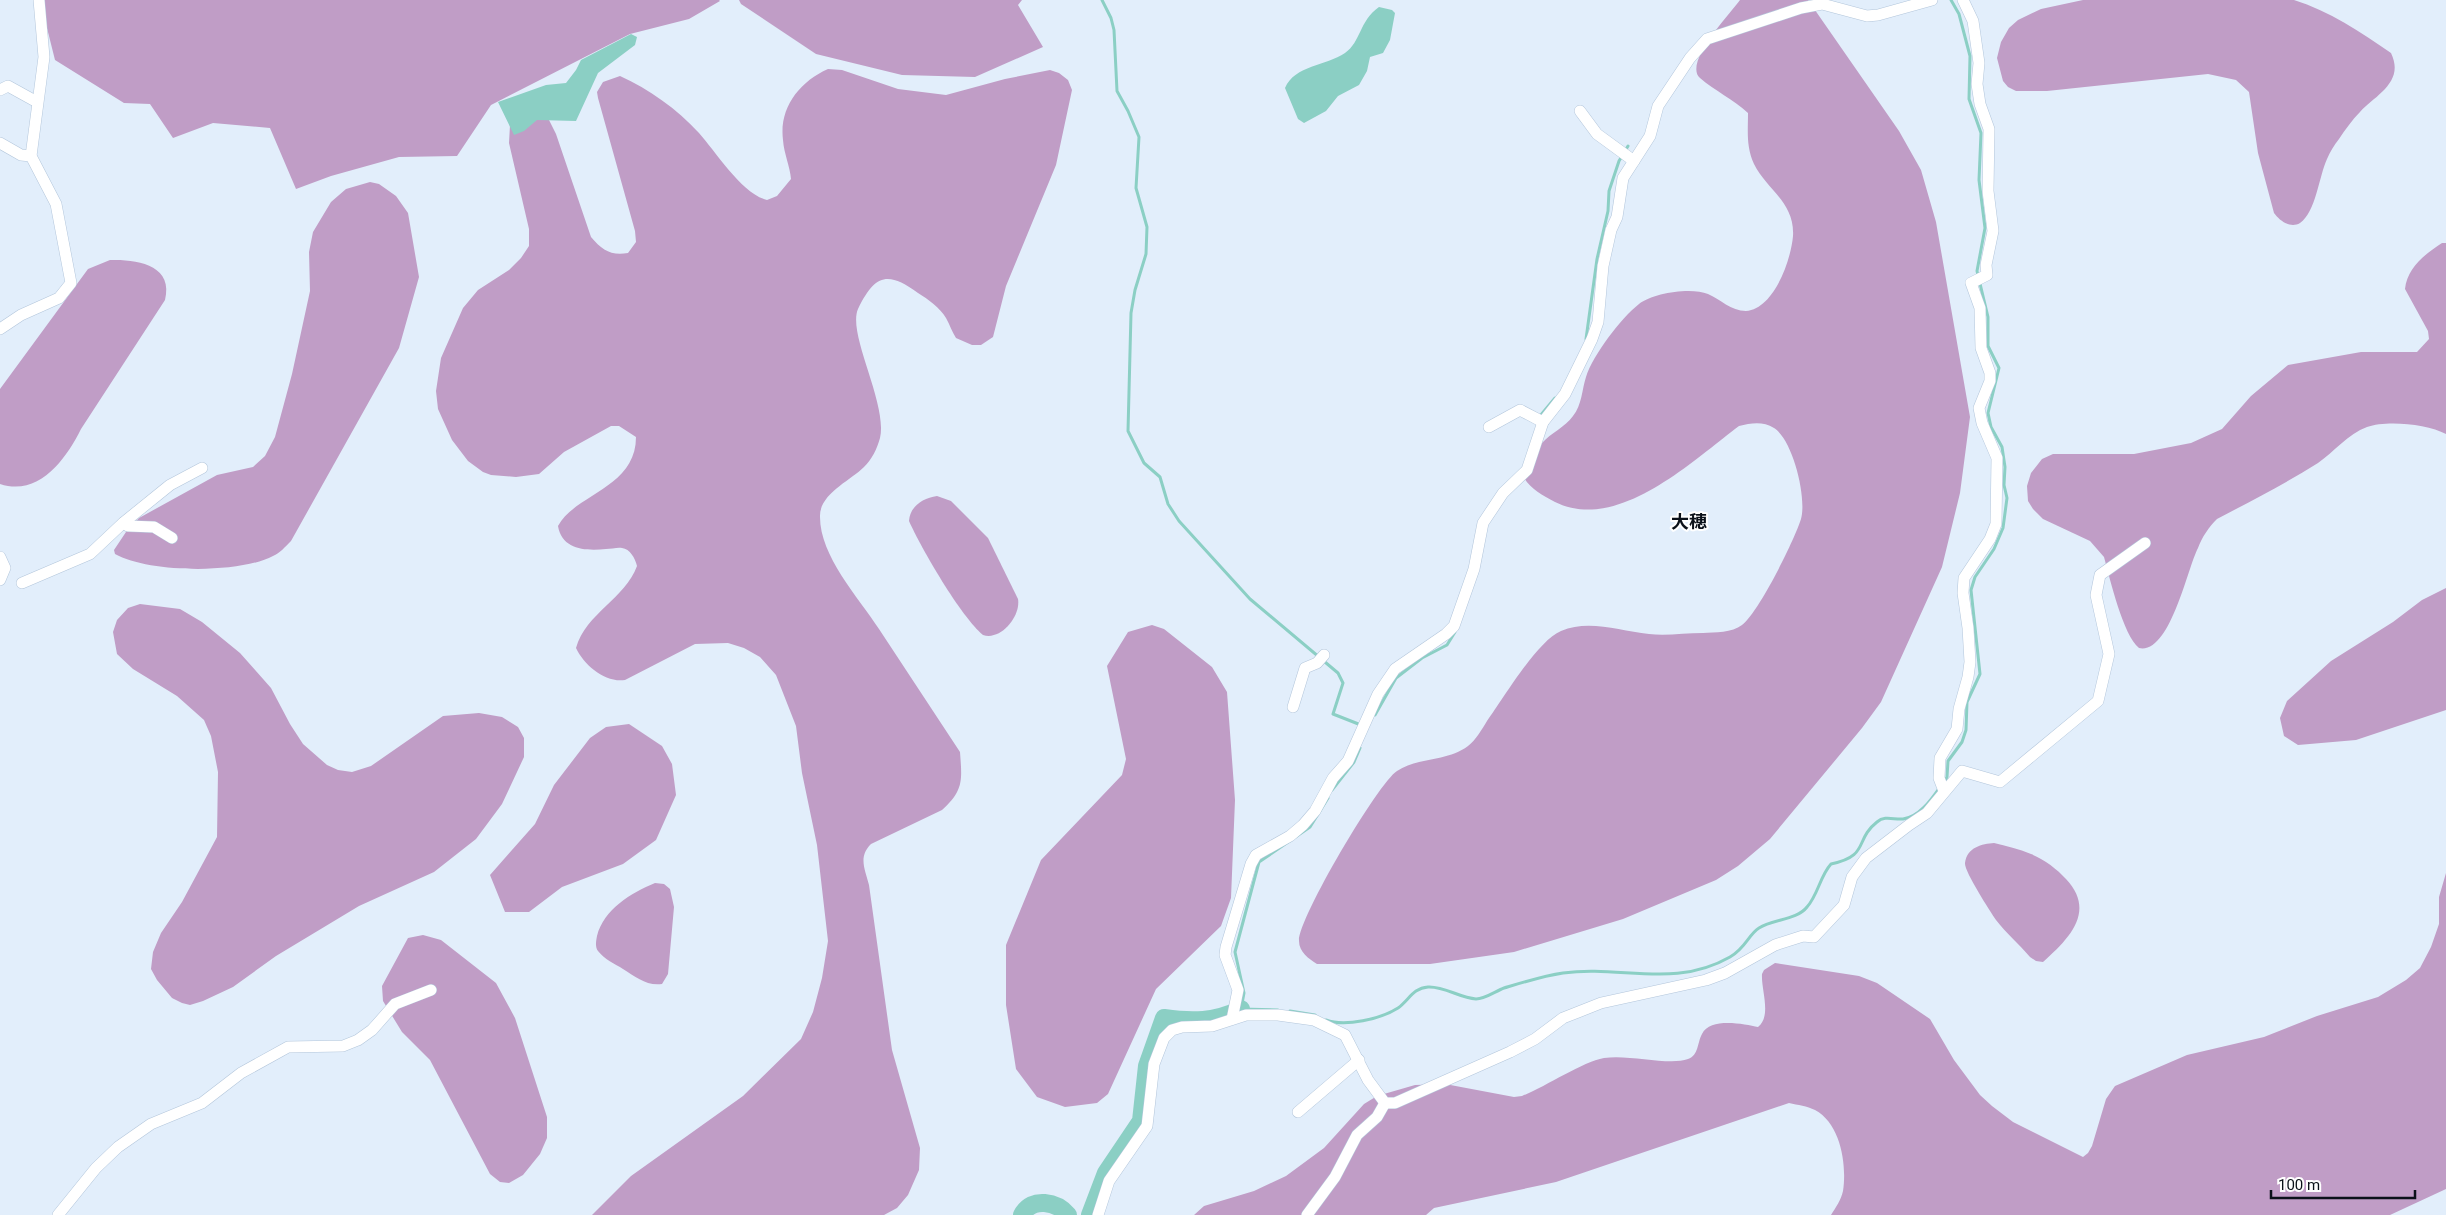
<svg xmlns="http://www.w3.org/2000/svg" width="2446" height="1215" viewBox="0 0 2446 1215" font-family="Roboto,'Noto Sans JP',sans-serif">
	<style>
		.forest { fill: #c09dc6 }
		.water { fill: #8bcfc4 }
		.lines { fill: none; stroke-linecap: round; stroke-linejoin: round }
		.stream { stroke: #8bcfc4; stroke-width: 3 }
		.river { stroke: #8bcfc4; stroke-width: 18 }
		.street-casing { stroke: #b3c6db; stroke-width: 12 }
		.street { stroke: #fff; stroke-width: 11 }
		.labels { text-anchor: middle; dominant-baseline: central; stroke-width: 4; stroke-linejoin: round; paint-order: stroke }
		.quarter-label { font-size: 18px; font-weight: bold; fill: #0b1119; stroke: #fff }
	</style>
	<rect width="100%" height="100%" fill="#e2eefb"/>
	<!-- forest -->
	<g class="forest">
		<path d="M 40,0 L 719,0 L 720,1 L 689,19 L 630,34 L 491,105 L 457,156 L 399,157 L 331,176 L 296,189 L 270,128 L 213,123 L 173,138 L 150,104 L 124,103 L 55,60 Z"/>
		<path d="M 739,0 L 1022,0 L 1018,5 L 1043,47 L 975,77 L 902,75 L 816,54 L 741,4 Z"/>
		<path d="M 1740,0 L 1808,0 L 1899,131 L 1921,170 L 1936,222 L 1970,417 L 1960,493 L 1942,567 L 1881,702 L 1862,728 L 1770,839 L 1738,866 L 1716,880 L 1623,919 L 1514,952 L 1430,964 L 1317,964 C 1309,959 1299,952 1299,941 C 1298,919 1378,783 1397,771 C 1418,757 1447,762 1468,746 C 1476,740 1482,729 1487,721 C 1503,699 1537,641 1561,631 C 1589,619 1619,631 1649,634 C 1666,636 1685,633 1703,633 C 1715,632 1732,633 1742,625 C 1759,612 1794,541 1801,519 C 1807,498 1793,440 1774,428 C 1763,421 1751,423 1739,426 C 1692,461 1618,533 1555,502 C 1542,495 1530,489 1523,476 C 1529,465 1533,450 1542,443 C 1551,433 1565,427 1573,416 C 1582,405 1582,389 1586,377 C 1593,355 1621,318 1639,304 C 1653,293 1691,287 1708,294 C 1720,299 1731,311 1746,311 C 1774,309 1791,260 1793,236 C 1795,202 1766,189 1754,164 C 1746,146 1748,132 1748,113 C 1733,99 1715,91 1700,78 C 1683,63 1730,14 1740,0 Z"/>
		<path d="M 2083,0 L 2294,0 C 2329,11 2361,32 2391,53 C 2405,82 2376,95 2360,112 C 2352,120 2345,130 2339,139 C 2334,145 2330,152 2327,159 C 2319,176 2316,212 2300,223 C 2290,229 2279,220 2274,213 L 2258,153 L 2249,92 L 2236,80 L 2208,74 L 2047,91 L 2016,91 L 2008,87 L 2003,81 L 1997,58 L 2001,42 L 2009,28 L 2018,20 L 2041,9 Z"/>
		<path d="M 828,69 L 842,70 L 898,89 L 946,95 L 1005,79 L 1050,70 L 1059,73 L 1068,80 L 1072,90 L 1056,165 L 1006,286 L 993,337 L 981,345 L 972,345 L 956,338 C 952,332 950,325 946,318 C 940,308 928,299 918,293 C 888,271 875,274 858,309 C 847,334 888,404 880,438 C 877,449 872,459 864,467 C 850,481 819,494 820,517 C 820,556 858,597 879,629 C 906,670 933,711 960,752 C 962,780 964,790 942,810 L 871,844 C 858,857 865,869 869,885 L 892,1050 L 920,1148 L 919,1170 L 908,1195 L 897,1208 L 884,1215 L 592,1215 L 631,1176 L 743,1096 L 801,1039 L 813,1012 L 822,978 L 828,941 L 817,845 L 802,773 L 796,726 L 776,675 L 760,657 L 744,648 L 728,643 L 695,644 L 625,680 C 605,683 584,665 576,648 C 586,613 625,599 637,566 C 635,558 630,549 622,548 C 618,547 611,549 606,549 C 586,551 562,550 558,526 C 575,494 636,488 636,437 L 619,426 L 611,426 L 564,452 L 539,474 L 516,477 L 491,475 L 483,472 L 468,461 L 452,440 L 438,409 L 436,391 L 441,358 L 463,308 L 478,290 L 509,270 L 521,258 L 529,246 L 529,229 L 509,143 L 510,125 L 547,116 L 556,134 L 591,237 C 602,250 611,256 628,253 L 636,242 L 635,231 L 598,98 L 597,92 L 603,82 L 620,76 C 649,89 677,109 699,133 C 716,152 742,194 767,200 L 777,196 L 791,179 C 790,166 784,154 783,140 C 779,108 799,82 828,69 Z"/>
		<path d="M 370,182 L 379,184 L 396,196 L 408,213 L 419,277 L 399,348 L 291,541 C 285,547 280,553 273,556 C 239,574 149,573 115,554 L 114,550 L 126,532 L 139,518 L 217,475 L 253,467 L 265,456 L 275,437 L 292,374 L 310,291 L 309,252 L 313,232 L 331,202 L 346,189 Z"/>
		<path d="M 2442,243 L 2446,243 L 2446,434 C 2427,424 2387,420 2367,427 C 2348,434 2334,452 2318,463 C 2285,484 2251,501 2217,519 C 2209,527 2202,537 2198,548 C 2187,569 2170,655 2139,648 C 2123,635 2110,579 2104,557 L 2090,541 L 2043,519 L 2033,509 L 2028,501 L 2027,486 L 2031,473 L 2042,459 L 2053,454 L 2134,454 L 2191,443 L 2222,429 L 2251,396 L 2288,365 L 2361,352 L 2417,352 L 2429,339 L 2428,331 L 2405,289 C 2407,268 2425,254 2442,243 Z"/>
		<path d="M 110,260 C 137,259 174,265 165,300 L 81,429 C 66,459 39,497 0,484 L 0,389 L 88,269 Z"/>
		<path d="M 937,496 L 951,501 L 988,538 L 1018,599 C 1021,616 1001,641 983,635 C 961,617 921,548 909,521 C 910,506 923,498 937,496 Z"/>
		<path d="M 2446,588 L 2446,710 L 2356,740 L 2298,745 L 2284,736 L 2280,718 L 2287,701 L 2331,661 L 2393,622 L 2422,600 Z"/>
		<path d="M 140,604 L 180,609 L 202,622 L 240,653 L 271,688 L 290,724 L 303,744 L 327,765 L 338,770 L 352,772 L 371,766 L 443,716 L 479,713 L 502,717 L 518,727 L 524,738 L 524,757 L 502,804 L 476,839 L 434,872 L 359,906 L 276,956 L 233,987 L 203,1001 L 190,1005 L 182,1003 L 172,998 L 157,980 L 151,969 L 153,952 L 161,933 L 182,902 L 217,837 L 218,772 L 211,736 L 204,720 L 177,696 L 133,669 L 117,654 L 113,632 L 117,620 L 128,608 Z"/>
		<path d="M 1152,625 L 1164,629 L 1212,667 L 1227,692 L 1235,800 L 1231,898 L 1221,926 L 1156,989 L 1108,1094 L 1097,1103 L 1065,1107 L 1037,1097 L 1016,1069 L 1006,1005 L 1006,945 L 1041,860 L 1122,775 L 1126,759 L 1107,666 L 1128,632 Z"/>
		<path d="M 629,724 L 662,746 L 672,764 L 676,795 L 656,840 L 623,864 L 562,887 L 529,912 L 505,912 L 490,875 L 535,824 L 554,785 L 590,738 L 606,727 Z"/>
		<path d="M 1994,843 C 2006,846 2019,849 2031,854 C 2044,859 2057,869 2066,879 C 2096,911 2070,938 2043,962 L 2036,961 L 2030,957 C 2019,944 2006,933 1996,920 C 1990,911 1964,871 1965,863 C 1967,847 1982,844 1994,843 Z"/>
		<path d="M 2446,873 L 2446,1189 L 2390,1215 L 1831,1215 C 1836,1207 1841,1200 1843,1191 C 1847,1165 1841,1124 1815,1110 C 1807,1106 1798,1105 1789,1103 L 1556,1182 L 1434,1208 L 1426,1215 L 1194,1215 L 1204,1206 L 1254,1191 L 1286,1176 L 1324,1148 L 1364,1104 L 1377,1096 L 1415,1085 L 1445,1084 L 1514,1097 L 1522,1096 C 1545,1087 1582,1062 1604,1058 C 1629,1054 1669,1066 1688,1059 C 1699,1055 1697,1043 1702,1034 C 1710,1017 1744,1024 1758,1027 C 1772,1016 1761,990 1762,974 L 1764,970 L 1775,963 L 1859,976 L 1877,983 L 1930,1019 L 1954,1060 L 1980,1095 L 1992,1106 L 2013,1122 L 2083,1157 L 2088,1153 L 2092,1146 L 2106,1099 L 2115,1086 L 2187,1055 L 2264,1037 L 2317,1016 L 2378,997 L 2406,980 L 2420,968 L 2431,947 L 2439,924 L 2439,897 Z"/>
		<path d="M 655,883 L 664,884 L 670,889 L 674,907 L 668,974 L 662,984 C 646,986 636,977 623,969 C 615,964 604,959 598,951 C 595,947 596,941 597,936 C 604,909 631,893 655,883 Z"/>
		<path d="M 423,935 L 441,940 L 496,983 L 515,1018 L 547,1117 L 547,1138 L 540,1154 L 523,1175 L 509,1183 L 500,1182 L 490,1174 L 430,1060 L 402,1032 L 383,1001 L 382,986 L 408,938 Z"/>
	</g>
	<!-- water -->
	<g class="water">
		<path d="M 1379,7 L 1392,10 L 1395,13 L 1390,40 L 1383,53 L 1370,57 L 1367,71 L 1359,85 L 1338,96 L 1326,111 L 1304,123 L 1298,119 L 1285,88 C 1295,65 1326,66 1345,53 C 1361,42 1359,21 1379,7 Z"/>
		<path d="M 631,34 L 637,37 L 635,45 L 598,73 L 576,121 L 537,120 L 524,131 L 514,135 L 498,102 L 546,85 L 566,83 L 576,70 L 581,60 Z"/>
	</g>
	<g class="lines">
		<!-- stream -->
		<g class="stream">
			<path d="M 1102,0 L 1111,18 L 1114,30 L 1117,91 L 1128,111 L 1139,137 L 1136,188 L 1147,227 L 1146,254 L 1135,290 L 1131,313 L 1128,431 L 1144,463 L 1160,477 L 1168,504 L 1179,521 L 1250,599 L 1338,673 L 1343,683 L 1333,714 L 1361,725"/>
			<path d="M 1586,339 L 1597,259 L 1608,211 L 1609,191 L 1619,161 L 1628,146"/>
			<path d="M 1540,416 L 1555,398"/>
			<path d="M 1375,715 L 1396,678 L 1422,658 L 1447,645 L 1455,632"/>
			<path d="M 1944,782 L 1947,777 L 1948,761 L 1962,742 L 1966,730 L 1967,702 L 1980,674 L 1971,590 L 1975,577 L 1994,549 L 2003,528 L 2007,498 L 2004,485 L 2005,467 L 2002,447 L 1991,427 L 1988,413 L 1999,368 L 1988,346 L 1988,317 L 1977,271 L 1985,228 L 1979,180 L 1981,133 L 1969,99 L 1970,56 L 1959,14 L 1951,0"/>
			<path d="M 1332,790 L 1354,762 L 1360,748"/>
			<path d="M 1278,1010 L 1241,1009 L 1244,993 L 1235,952 L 1259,862 L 1310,827 L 1328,798"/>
			<path d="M 1290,1011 L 1315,1015"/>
			<path d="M 1326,1020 C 1345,1027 1381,1019 1398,1008 C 1409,1000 1413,988 1428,987 C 1444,986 1460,998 1476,999 C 1485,999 1496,991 1504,988 C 1524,982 1543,976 1563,973 C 1622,965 1674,989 1730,957 C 1746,948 1748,935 1759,928 C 1773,919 1797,920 1807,907 C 1818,895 1820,876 1831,864 C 1870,856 1854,840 1877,822 C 1885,815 1894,820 1903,819 C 1919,817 1931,800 1940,787"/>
		</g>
		<!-- river -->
		<g class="river">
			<path d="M 1022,1215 C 1032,1196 1057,1202 1068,1215"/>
			<path d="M 1090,1215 L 1106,1173 L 1141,1121 L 1147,1066 L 1164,1018 C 1192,1022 1215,1022 1241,1009"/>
		</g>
		<defs>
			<g id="street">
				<path d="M 0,90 L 8,86 L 37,102"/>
				<path d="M 1580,111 L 1597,134 L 1634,161"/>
				<path d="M 0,143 L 21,155 L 31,156"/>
				<path d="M 0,329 L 21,315 L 59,298 L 71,283 L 56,204 L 31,156 L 44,57 L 39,0"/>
				<path d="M 1489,427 L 1520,410 L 1543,422"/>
				<path d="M 123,523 L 128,526 L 154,527 L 172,538"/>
				<path d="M 0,557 L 5,568 L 0,580"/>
				<path d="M 22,583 L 90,554 L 123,523 L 170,485 L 202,468"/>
				<path d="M 1293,707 L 1305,668 L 1317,663 L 1324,655"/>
				<path d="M 1944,791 L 1939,778 L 1940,758 L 1957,729 L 1959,709 L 1968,677 L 1970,662 L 1968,628 L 1963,593 L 1964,578 L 1990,539 L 1996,524 L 1997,458 L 1982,423 L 1979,408 L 1990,381 L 1990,373 L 1981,348 L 1980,308 L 1971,283 L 1987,275 L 1986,265 L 1993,231 L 1988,191 L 1989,129 L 1980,104 L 1977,84 L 1979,63 L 1973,21 L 1963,0"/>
				<path d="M 1232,1019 L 1238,990 L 1225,955 L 1226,947 L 1251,864 L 1256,855 L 1290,836 L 1303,825 L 1315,811 L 1333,778 L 1348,761 L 1378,694 L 1395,669 L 1446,634 L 1454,626 L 1474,569 L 1483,523 L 1503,493 L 1527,470 L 1543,422 L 1565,394 L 1592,339 L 1598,322 L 1603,266 L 1611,230 L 1617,217 L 1623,178 L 1650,136 L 1658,106 L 1690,58 L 1707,39 L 1801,8 L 1822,4 L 1867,16 L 1878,15 L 1932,0"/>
				<path d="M 1298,1112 L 1359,1060"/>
				<path d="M 58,1215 L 96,1168 L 118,1147 L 151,1124 L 202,1103 L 241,1073 L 288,1047 L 343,1046 L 358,1040 L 372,1030 L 395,1004 L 431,990"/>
				<path d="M 1098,1215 L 1109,1181 L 1147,1126 L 1154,1064 L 1164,1038 L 1172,1030 L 1182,1027 L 1212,1026 L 1246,1015 L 1278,1015 L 1314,1020 L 1345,1035 L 1368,1080 L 1385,1103 L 1395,1103 L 1510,1052 L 1535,1039 L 1563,1018 L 1601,1003 L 1706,980 L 1725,973 L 1775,945 L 1803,936 L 1814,937 L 1844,905 L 1852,877 L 1866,858 L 1909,825 L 1927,813 L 1962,771 L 2000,782 L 2098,701 L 2109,654 L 2096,595 L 2100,575 L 2145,543"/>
				<path d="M 1307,1215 L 1335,1177 L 1357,1135 L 1377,1117 L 1385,1103"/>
			</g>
		</defs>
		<!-- street casing -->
		<use href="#street" class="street-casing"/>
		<!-- street -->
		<use href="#street" class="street"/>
	</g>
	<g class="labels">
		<!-- quarter labels -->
		<g class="quarter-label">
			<text x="1689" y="521">大穂</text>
		</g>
	</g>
	<!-- scale -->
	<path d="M2271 1190v8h144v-8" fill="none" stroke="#0b1119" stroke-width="2.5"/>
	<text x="2278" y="1190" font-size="15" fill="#0b1119" stroke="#ffffff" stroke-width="4" paint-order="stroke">100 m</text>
</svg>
